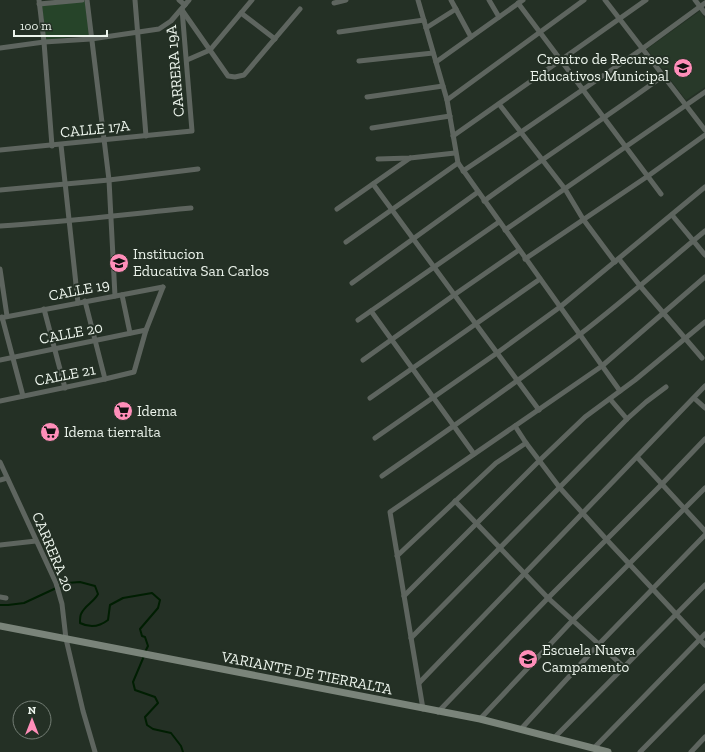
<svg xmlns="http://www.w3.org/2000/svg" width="705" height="752" viewBox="0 0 705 752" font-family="'Zilla Slab',serif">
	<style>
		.built { fill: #283929 }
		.green { fill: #264429 }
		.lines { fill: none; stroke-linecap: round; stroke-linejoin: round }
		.stream { stroke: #001e02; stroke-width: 2 }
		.street { stroke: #5e655f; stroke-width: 5 }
		.secondary { stroke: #7a847a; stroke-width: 7 }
		.labels { text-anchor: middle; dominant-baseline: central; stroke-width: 4; stroke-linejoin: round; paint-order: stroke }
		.poi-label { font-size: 15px; fill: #ecf4ec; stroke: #243025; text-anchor: start }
		.street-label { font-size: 15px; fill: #ecf4ec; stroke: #243025 }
	</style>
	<rect width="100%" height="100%" fill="#243025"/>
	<!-- built -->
	<path class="built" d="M 700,11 L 705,19 L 705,87 L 686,100 L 647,49 Z"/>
	<!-- green -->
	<path class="green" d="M 85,1 L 89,35 L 46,40 L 42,6 Z"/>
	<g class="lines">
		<!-- stream -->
		<g class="stream">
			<path d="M 0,605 L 8,605 L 24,603 L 67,583 L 80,582 L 95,586 L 98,594 C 94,602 85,605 81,614 C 80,616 80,620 80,623 C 90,628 99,627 108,620 L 110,605 L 123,598 L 152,593 L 160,600 L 158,608 L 140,629 L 142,636 L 145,637 L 148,646 L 145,652"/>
			<path d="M 144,656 L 133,682 L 135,690 L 155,697 L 158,703 L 145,717 L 147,725 L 153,729 L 171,733 L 181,746 L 183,752"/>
		</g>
		<!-- street -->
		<g class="street">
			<path d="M 39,0 L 44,42 L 52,146"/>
			<path d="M 87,0 L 109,180 L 115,296"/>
			<path d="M 135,0 L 146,136"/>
			<path d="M 179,0 L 185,5"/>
			<path d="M 418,0 L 447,100 L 458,163 L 620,391"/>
			<path d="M 451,0 L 471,37"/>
			<path d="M 489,0 L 499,17"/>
			<path d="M 605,0 L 705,130"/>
			<path d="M 695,0 L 705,13"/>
			<path d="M 334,3 L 346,0"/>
			<path d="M 518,3 L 661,194"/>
			<path d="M 39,4 L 82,0"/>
			<path d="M 182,10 L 228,76 L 235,77 L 244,75 L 300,9"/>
			<path d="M 241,13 L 275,39"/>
			<path d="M 426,28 L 456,9"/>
			<path d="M 339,32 L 424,20"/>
			<path d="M 0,48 L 44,42 L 91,39 L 159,29 L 171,21 L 189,0"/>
			<path d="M 187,60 L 210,50 L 252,0"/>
			<path d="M 359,61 L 433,53"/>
			<path d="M 436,62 L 523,0"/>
			<path d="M 367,97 L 443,86"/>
			<path d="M 447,100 L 584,0"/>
			<path d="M 499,104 L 565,189 L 583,219 L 615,262"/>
			<path d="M 372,128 L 450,116"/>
			<path d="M 453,136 L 646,0"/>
			<path d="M 61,145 L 78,303"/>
			<path d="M 0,150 L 192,131 L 182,9"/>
			<path d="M 378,159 L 410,158 L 455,153"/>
			<path d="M 463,171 L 521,132 L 642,49 L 705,3"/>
			<path d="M 373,184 L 539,410"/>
			<path d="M 0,190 L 109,180 L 198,169"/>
			<path d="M 484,201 C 543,158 604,119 663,76"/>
			<path d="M 337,209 L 410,158"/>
			<path d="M 672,215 L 705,255"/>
			<path d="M 0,226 C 64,222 128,214 191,208"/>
			<path d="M 505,230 L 705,92"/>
			<path d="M 346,242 L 458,163"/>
			<path d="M 525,259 L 648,176 L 705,135"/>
			<path d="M 619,259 L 641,287 L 702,358"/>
			<path d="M 0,269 L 7,316"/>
			<path d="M 352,283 L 478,192"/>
			<path d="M 122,295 L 130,333"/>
			<path d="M 85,301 L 105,379"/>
			<path d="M 44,309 L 65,388"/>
			<path d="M 371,311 L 474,454"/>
			<path d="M 2,317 L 23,396"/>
			<path d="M 0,318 L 163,287"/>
			<path d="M 358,320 L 499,222"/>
			<path d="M 0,360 L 146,330"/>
			<path d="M 363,360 L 454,295 L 519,250"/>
			<path d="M 370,398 L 540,279"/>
			<path d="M 694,398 L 705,408"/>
			<path d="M 610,399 L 627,419"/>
			<path d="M 0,401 L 105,379 L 134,372 L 146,330 L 163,287"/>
			<path d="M 515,426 L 526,443 L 560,488 L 606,539 L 705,645"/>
			<path d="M 375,438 L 497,353 L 560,307 L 705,187"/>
			<path d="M 637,457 L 705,531"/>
			<path d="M 0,462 L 56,583 L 62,604 L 66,639 L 83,711 L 95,752"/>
			<path d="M 382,476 C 448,430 515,384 579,335 C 622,302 663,266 705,231"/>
			<path d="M 0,480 L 7,478"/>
			<path d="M 455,501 L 548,598 L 624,667"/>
			<path d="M 0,545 L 36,541"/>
			<path d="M 397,556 L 496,463 L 526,443"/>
			<path d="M 404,596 L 540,460 L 585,417 L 635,380 L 705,322"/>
			<path d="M 0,597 L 6,598"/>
			<path d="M 411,638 L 627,419 L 646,402 L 666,387"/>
			<path d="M 419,683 L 705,386"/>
			<path d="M 423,709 L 390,512 L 602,366 L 705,277"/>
			<path d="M 438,712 L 548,598 L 662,484 L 705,439"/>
			<path d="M 480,719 L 572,621 L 705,488"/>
			<path d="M 521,729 L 599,644 L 705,535"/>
			<path d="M 554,738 L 705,585"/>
			<path d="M 594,748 L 705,634"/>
			<path d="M 640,752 L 705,686"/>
			<path d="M 691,752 L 705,737"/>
		</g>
		<!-- secondary -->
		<path class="secondary" d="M 0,626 L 480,719 L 608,752"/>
	</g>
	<!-- icons -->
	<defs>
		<symbol id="university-disc" viewBox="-11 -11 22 22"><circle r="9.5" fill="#ff8eb9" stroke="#243025"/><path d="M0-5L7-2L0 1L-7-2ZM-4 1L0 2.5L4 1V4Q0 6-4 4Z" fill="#111"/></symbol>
		<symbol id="school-disc" viewBox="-11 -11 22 22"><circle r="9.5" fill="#ff8eb9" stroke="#243025"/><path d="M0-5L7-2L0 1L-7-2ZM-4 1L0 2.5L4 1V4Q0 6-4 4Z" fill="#111"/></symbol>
		<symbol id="supermarket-disc" viewBox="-11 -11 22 22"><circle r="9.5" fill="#ff8eb9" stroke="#243025"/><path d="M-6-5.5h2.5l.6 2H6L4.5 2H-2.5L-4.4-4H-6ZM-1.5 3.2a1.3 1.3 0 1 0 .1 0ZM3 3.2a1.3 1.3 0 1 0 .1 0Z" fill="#111"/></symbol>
	</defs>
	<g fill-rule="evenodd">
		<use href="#university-disc" x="672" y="57" width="22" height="22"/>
		<use href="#school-disc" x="108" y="252" width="22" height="22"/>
		<use href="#supermarket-disc" x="112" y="400" width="22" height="22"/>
		<use href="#supermarket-disc" x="39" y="421" width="22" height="22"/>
		<use href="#school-disc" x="517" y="648" width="22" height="22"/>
	</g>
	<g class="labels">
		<!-- poi labels -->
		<g class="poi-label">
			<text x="669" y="59" text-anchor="end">Crentro de Recursos<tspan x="669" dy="17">Educativos Municipal</tspan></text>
			<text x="133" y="254">Institucion<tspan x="133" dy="17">Educativa San Carlos</tspan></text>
			<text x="137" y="411">Idema</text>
			<text x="64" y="432">Idema tierralta</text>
			<text x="542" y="650">Escuela Nueva<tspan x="542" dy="17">Campamento</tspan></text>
		</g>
		<!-- street labels -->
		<g class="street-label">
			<text transform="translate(175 71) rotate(-95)">CARRERA 19A</text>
			<text transform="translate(95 129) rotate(-6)">CALLE 17A</text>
			<text transform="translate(79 290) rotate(-11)">CALLE 19</text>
			<text transform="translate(71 333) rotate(-11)">CALLE 20</text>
			<text transform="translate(65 375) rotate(-11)">CALLE 21</text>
			<text transform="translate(53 552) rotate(67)">CARRERA 20</text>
			<text transform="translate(307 673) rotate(11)">VARIANTE DE TIERRALTA</text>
		</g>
	</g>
	<!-- north arrow -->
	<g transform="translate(32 720)"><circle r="19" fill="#243025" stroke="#747e75"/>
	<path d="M0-3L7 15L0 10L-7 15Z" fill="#ff8eb9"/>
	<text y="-6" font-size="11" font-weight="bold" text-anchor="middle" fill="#ecf4ec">N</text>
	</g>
	<!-- scale -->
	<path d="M14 30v6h93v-6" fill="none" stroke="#ecf4ec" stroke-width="2"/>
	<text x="20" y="30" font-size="12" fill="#ecf4ec" stroke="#243025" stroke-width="3" paint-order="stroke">100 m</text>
</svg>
